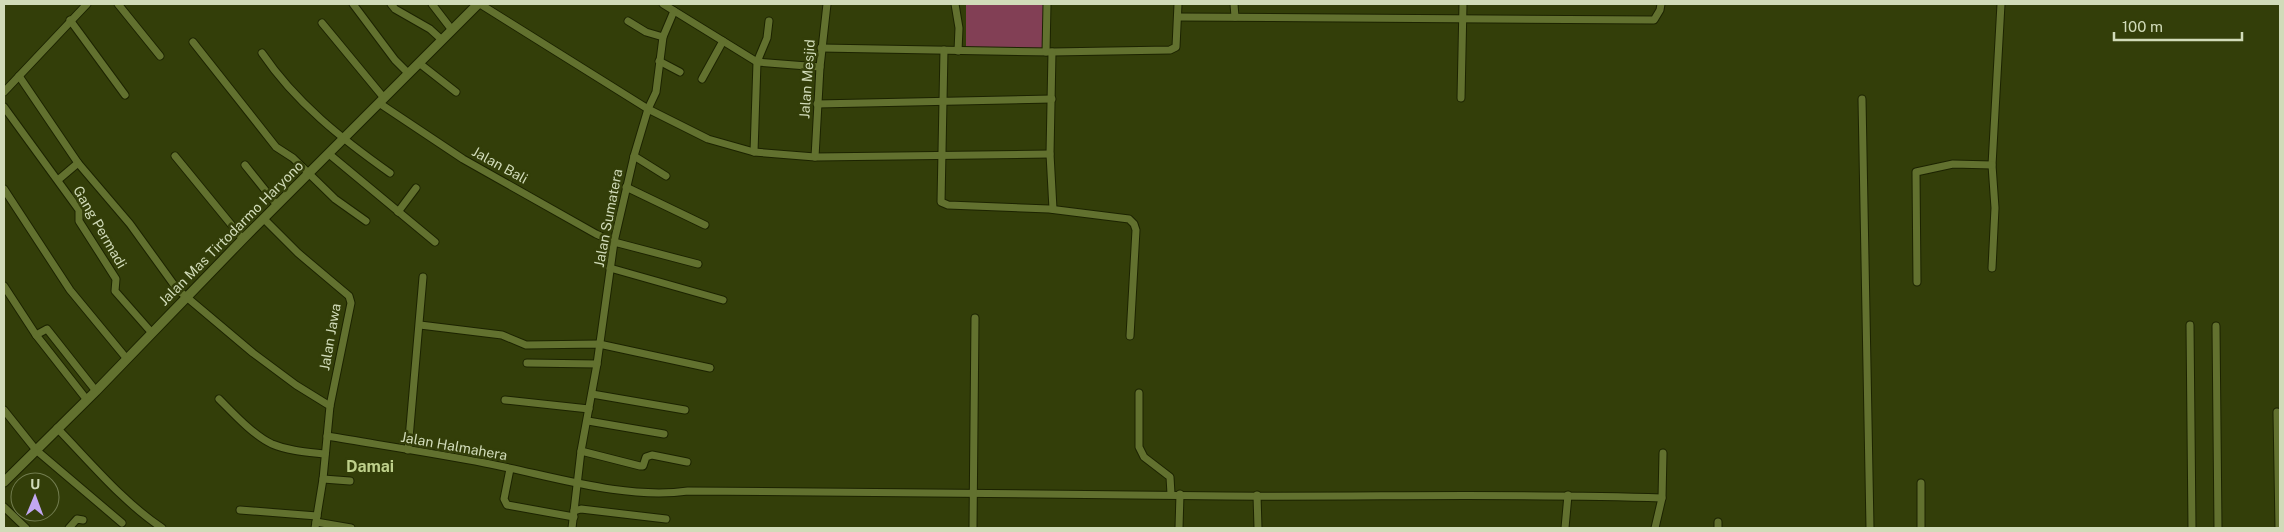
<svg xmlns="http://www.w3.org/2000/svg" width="2284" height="532" viewBox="0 0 2284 532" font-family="'Public Sans',sans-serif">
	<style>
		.green { fill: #823f55 }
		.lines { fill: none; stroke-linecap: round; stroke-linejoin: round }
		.street-casing { stroke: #1c2301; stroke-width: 9 }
		.secondary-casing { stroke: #1c2301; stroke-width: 11 }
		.street { stroke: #62712f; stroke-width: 7 }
		.secondary { stroke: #62712f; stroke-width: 9 }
		.labels { text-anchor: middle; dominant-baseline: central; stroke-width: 5; stroke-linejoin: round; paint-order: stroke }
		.street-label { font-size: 14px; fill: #d1dbb9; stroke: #333e09 }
		.quarter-label { font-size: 16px; font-weight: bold; fill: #bed08b; stroke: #333e09 }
	</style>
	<rect width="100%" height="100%" fill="#333e09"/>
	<!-- green -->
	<rect class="green" x="966" y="4" width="77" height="46"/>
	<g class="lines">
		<defs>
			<g id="street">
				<path d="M 118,4 L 160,56"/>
				<path d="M 353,4 L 395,60 L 408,73"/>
				<path d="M 391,4 L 395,9 L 430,29 L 442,40"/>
				<path d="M 432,4 L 452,30"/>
				<path d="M 480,4 L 648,109 L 708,139 L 754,152 L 815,157 L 1050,154"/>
				<path d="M 663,4 L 757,62 L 820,67"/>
				<path d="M 955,4 L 959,28 L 958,51"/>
				<path d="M 1234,4 L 1235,17"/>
				<path d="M 1178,17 L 1654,20 L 1660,10 L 1661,4"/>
				<path d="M 70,20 L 125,95"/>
				<path d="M 628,21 L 646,32 L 663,37"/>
				<path d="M 322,23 L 384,98"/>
				<path d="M 193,42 L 276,147 L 293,158 L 335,199 L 366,221"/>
				<path d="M 821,48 L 1052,52 L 1170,50 L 1176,47 L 1178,4"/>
				<path d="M 944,50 L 941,202 L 948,205 L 1049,209 L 1129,219 L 1134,224 L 1136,230 L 1130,336"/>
				<path d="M 1046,52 L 1047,4"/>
				<path d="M 1052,52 L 1050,154 L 1053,209"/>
				<path d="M 262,53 C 296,103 342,139 390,173"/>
				<path d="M 659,61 L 680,72"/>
				<path d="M 419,63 L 456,92"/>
				<path d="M 19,76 L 78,163 L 130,224 L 177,289 L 253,353 L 296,385 L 330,406 L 323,479 L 315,528"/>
				<path d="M 702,79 L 723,41"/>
				<path d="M 4,92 L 87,4"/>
				<path d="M 1461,98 L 1463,4"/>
				<path d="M 1862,99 L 1870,528"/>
				<path d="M 379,103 L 463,159 L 596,234 L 614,242 L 698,264"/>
				<path d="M 817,104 L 1052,99"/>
				<path d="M 4,107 L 79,210 L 79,221 L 116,279 L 115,291 L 152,333"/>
				<path d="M 754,152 L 757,62 L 767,38 L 769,21"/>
				<path d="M 329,154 L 435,242"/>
				<path d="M 175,156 L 243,239"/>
				<path d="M 634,156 L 666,176"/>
				<path d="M 815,157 L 820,67 L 827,4"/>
				<path d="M 245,165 L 277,205"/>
				<path d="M 58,180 L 78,163"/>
				<path d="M 626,187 L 705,225"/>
				<path d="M 4,189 L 70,290 L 127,359"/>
				<path d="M 398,212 L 416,188"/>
				<path d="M 264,219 L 298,253 L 349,296 L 351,303 L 330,406"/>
				<path d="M 610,268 L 723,300"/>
				<path d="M 1992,268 L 1995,208 L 1992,165 L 2001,4"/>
				<path d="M 1917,282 L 1916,172 L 1953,164 L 1992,165"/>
				<path d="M 4,286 L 36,335 L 87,400"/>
				<path d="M 420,325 L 502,335 L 526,345 L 599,344 L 710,368"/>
				<path d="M 2190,325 L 2192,528"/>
				<path d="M 2216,326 L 2218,528"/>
				<path d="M 36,335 L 47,329 L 96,391"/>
				<path d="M 527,363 L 597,364"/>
				<path d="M 1139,393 L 1139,447 L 1144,457 L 1170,477 L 1171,494"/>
				<path d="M 592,394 L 685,410"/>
				<path d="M 219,399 C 233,413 254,436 272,444 C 289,451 307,452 325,454"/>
				<path d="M 505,400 L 589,409"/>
				<path d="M 4,410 L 36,450 L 122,523"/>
				<path d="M 2277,412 L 2279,528"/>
				<path d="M 588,421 L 664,434"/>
				<path d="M 57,428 C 91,463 122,501 162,528"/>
				<path d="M 327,436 C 380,445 433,453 485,463 C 549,475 623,500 688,491 C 867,491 1047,495 1226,496 C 1371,497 1517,493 1662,498"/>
				<path d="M 408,450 L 423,277"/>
				<path d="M 581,451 L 640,466 L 643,466 L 646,457 L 652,455 L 687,462"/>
				<path d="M 510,469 L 504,499 L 507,505 L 574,517"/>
				<path d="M 323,479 L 350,481"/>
				<path d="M 1921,483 L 1921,528"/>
				<path d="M 1257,495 L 1258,528"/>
				<path d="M 4,507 L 26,528"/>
				<path d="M 240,510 L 317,516"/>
				<path d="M 574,511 L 581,509 L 666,519"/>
				<path d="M 316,522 L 351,528"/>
				<path d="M 69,528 L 77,519 L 83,520"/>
				<path d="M 572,528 L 581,451 L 597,364 L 614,242 L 634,156 L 648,109 L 656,92 L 663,37 L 674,11"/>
				<path d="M 973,528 L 975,318"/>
				<path d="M 1179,528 L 1180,494"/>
				<path d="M 1565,528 L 1568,495"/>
				<path d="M 1655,528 L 1662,498 L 1663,453"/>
				<path d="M 1718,528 L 1718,522"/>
			</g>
			<path id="secondary" d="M 4,482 L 96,391 L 243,239 L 478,4"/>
		</defs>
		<!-- street casing -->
		<use href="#street" class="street-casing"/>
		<!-- secondary casing -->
		<use href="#secondary" class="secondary-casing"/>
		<!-- street -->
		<use href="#street" class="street"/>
		<!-- secondary -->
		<use href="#secondary" class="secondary"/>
	</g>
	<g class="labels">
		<!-- street labels -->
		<g class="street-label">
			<text transform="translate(807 79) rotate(-86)">Jalan Mesjid</text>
			<text transform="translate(500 165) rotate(29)">Jalan Bali</text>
			<text transform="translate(608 218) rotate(-79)">Jalan Sumatera</text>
			<text transform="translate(100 227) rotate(60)">Gang Permadi</text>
			<text transform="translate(231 233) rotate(-45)">Jalan Mas Tirtodarmo Haryono</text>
			<text transform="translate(330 337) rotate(-80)">Jalan Jawa</text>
			<text transform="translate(454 446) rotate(10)">Jalan Halmahera</text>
		</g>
		<!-- quarter labels -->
		<g class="quarter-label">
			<text x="370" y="466">Damai</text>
		</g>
	</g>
	<!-- border -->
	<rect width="2284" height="532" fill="none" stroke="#d1dbb9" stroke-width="10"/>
	<!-- north arrow -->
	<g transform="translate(35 497) rotate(1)"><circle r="24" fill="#333e09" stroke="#727d4f"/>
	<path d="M0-4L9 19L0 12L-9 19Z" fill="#c2a7f2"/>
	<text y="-8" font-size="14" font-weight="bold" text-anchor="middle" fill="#d1dbb9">U</text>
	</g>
	<!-- scale -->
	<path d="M2114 32v8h128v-8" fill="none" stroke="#d1dbb9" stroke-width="2.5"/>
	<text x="2122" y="32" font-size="15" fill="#d1dbb9" stroke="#333e09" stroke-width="4" paint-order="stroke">100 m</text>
</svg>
